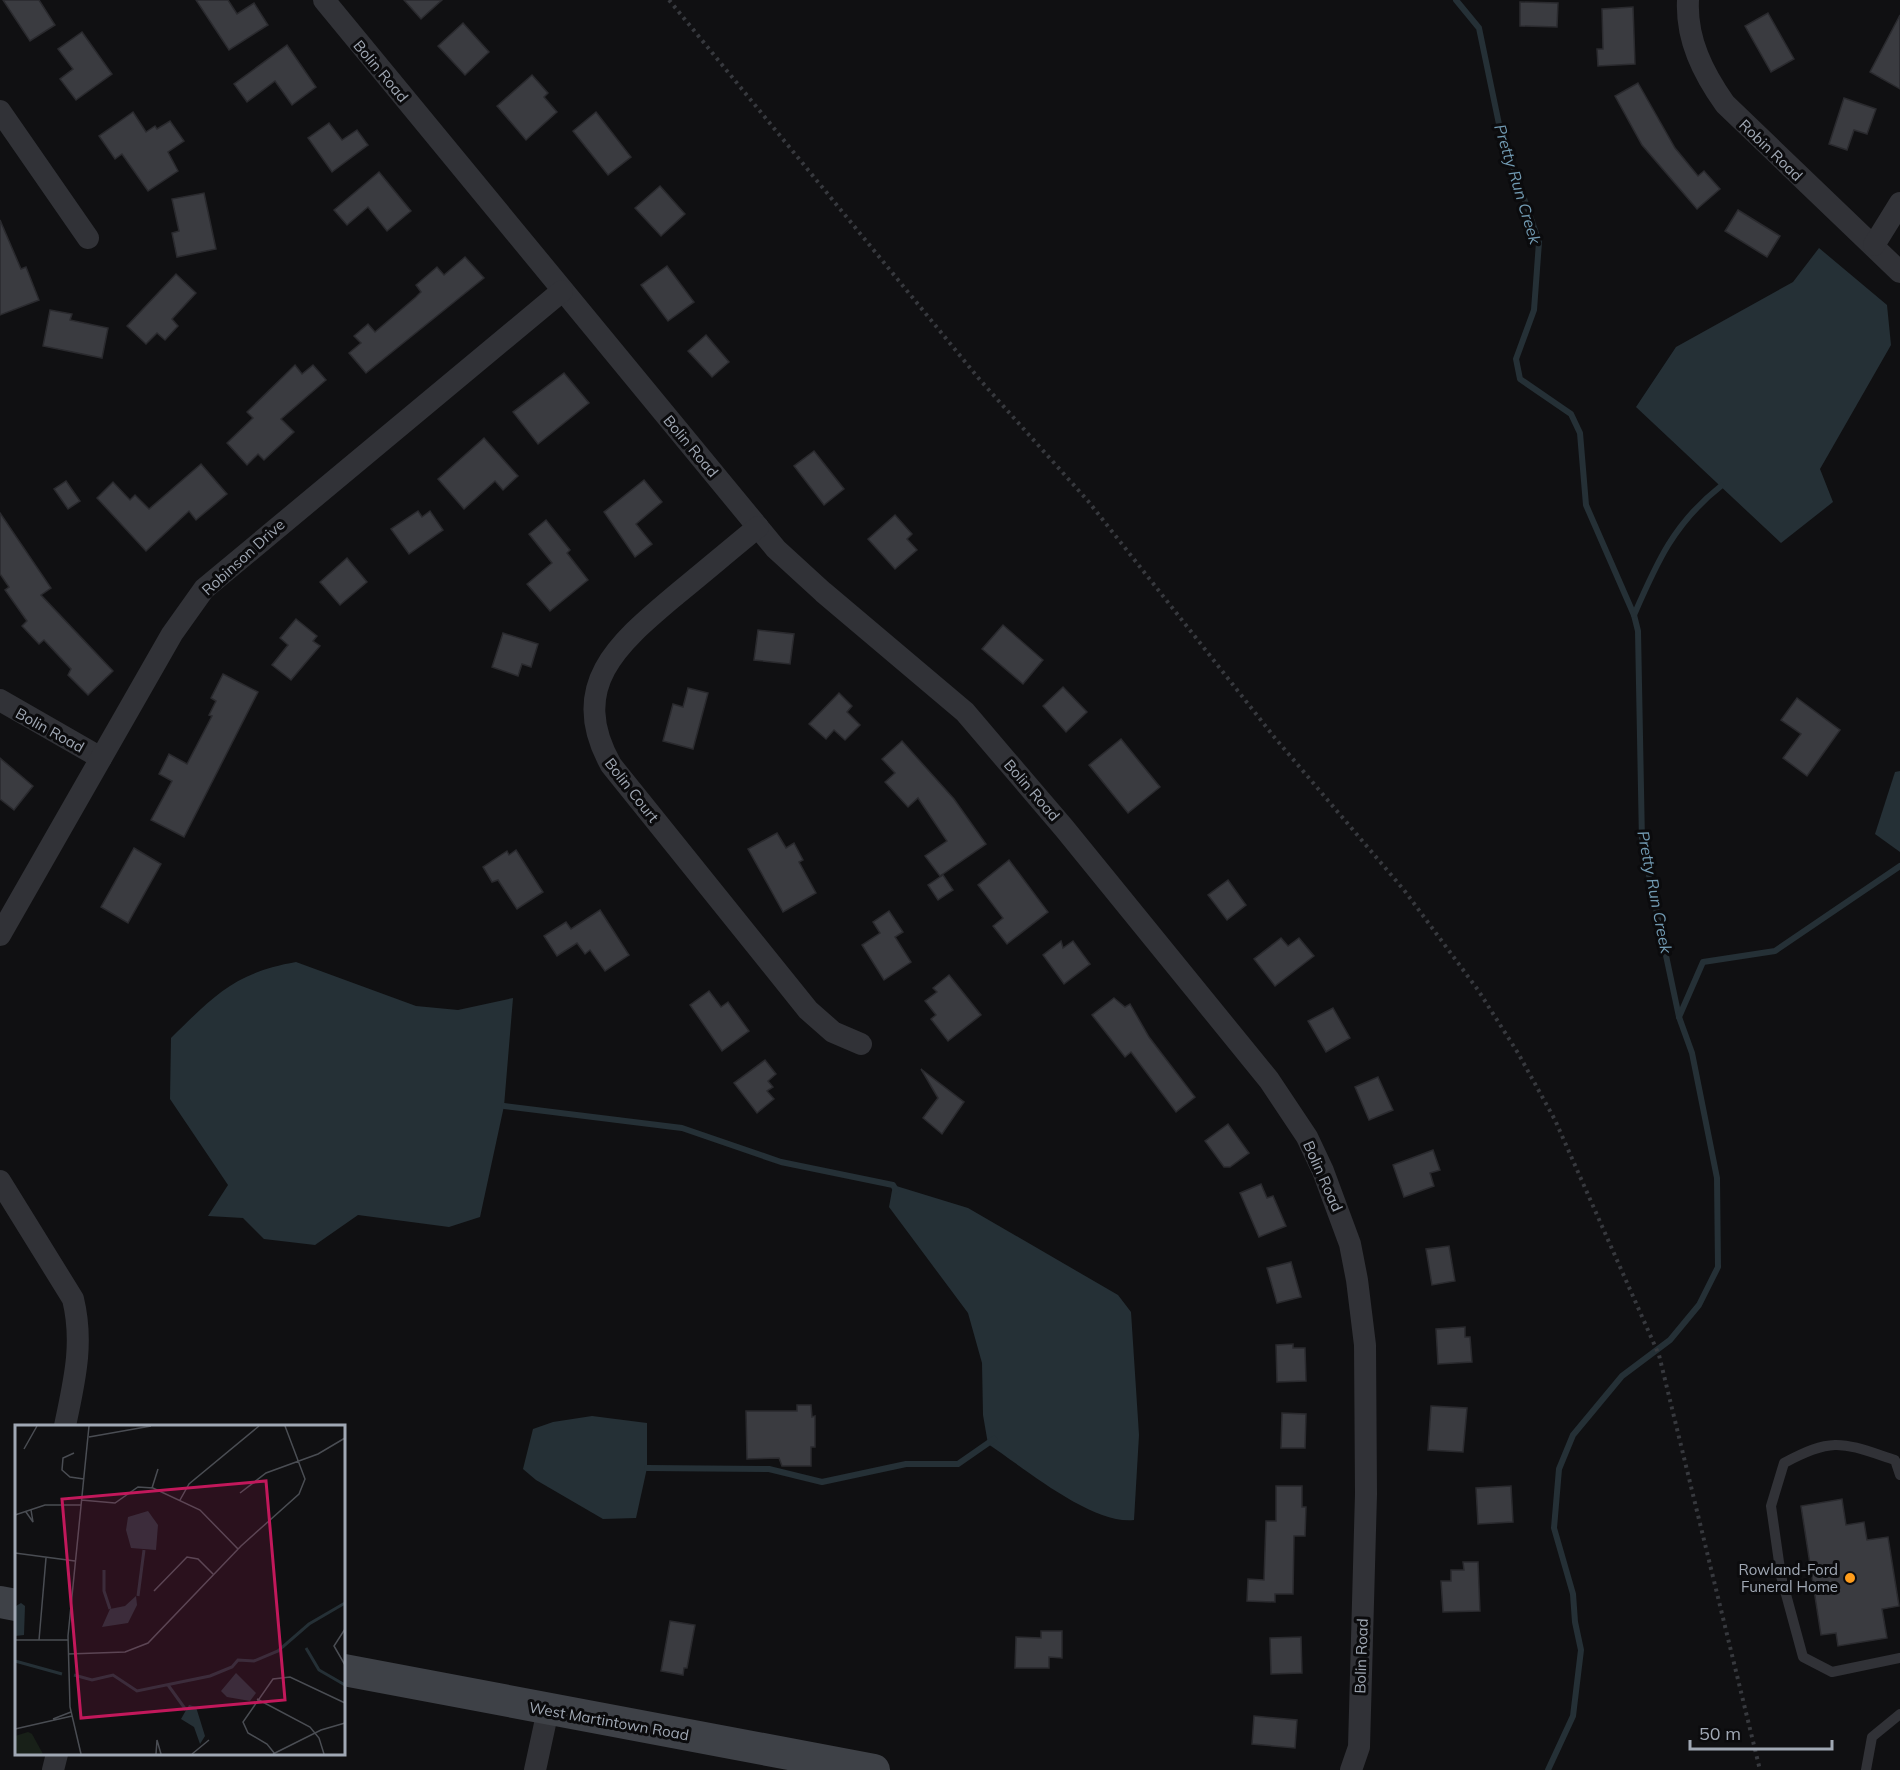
<svg xmlns="http://www.w3.org/2000/svg" width="1900" height="1770" viewBox="0 0 1900 1770" font-family="Mulish,sans-serif">
	<style>
		.water { fill: #253036 }
		.lines { fill: none; stroke-linecap: round; stroke-linejoin: round }
		.stream { stroke: #253036; stroke-width: 6 }
		.building { fill: #3a3b40; stroke: #2a2a2e; stroke-width: 1.5 }
		.path { stroke: #37393e; stroke-width: 4; stroke-dasharray: 3 4.5; stroke-linecap: butt }
		.lane { stroke: #313237; stroke-width: 10 }
		.street { stroke: #313237; stroke-width: 22 }
		.secondary { stroke: #3e4147; stroke-width: 32 }
		.poi-dot { fill: #ff9c1b; stroke: #0b0b0d; stroke-width: 2 }
		.labels { text-anchor: middle; dominant-baseline: central; stroke-width: 6; stroke-linejoin: round; paint-order: stroke }
		.street-label { font-size: 15px; fill: #a0a8b4; stroke: #0b0b0d }
		.poi-label { font-size: 15px; fill: #a0a8b4; stroke: #0b0b0d; text-anchor: end }
		.water-label { font-size: 16px; font-style: italic; fill: #729bb3; stroke: #0b0b0d }
		.inset-river { fill: none; stroke: #253036; stroke-width: 3 }
		.inset-road { fill: none; stroke: #4a4d53; stroke-width: 1.5 }
		.view { fill: #c2185b; fill-opacity: 0.15; stroke: #c2185b; stroke-width: 3 }
		.inset-edge { fill: none; stroke: #a0a8b4; stroke-width: 3 }
	</style>
	<rect width="100%" height="100%" fill="#101012"/>
	<!-- water -->
	<g class="water">
		<path d="M 1819,248 L 1887,305 L 1891,345 L 1820,469 L 1833,502 L 1781,543 L 1636,407 L 1676,347 L 1793,282 Z"/>
		<path d="M 1900,771 L 1900,852 L 1875,834 L 1895,772 Z"/>
		<path d="M 296,962 L 416,1006 L 458,1010 L 513,998 L 504,1106 L 480,1217 L 449,1227 L 358,1215 L 315,1245 L 264,1239 L 243,1218 L 208,1216 L 228,1185 L 170,1099 L 171,1038 C 215,995 234,973 296,962 Z"/>
		<path d="M 893,1185 L 968,1208 L 1118,1295 L 1131,1312 L 1139,1435 L 1134,1520 C 1092,1525 1023,1467 988,1444 L 983,1415 L 982,1363 L 968,1313 L 889,1207 Z"/>
		<path d="M 592,1416 L 647,1423 L 647,1468 L 636,1518 L 603,1519 L 536,1480 L 523,1469 L 533,1429 L 553,1422 Z"/>
	</g>
	<g class="lines">
		<!-- stream -->
		<g class="stream">
			<path d="M 1456,0 L 1479,28 L 1500,129 L 1539,242 L 1534,310 L 1516,359 L 1520,379 L 1571,414 L 1580,433 L 1586,505 L 1634,615 L 1638,631 L 1642,842 L 1679,1017 L 1692,1053 L 1717,1178 L 1718,1267 L 1699,1305 L 1670,1340 L 1622,1376 L 1573,1435 L 1559,1469 L 1554,1528 L 1573,1594 L 1575,1622 L 1581,1650 L 1573,1716 L 1548,1770"/>
			<path d="M 1634,615 C 1657,562 1674,523 1721,486"/>
			<path d="M 1679,1017 L 1703,962 L 1775,951 L 1900,866"/>
			<path d="M 504,1106 L 682,1128 L 781,1162 L 893,1185 L 896,1190"/>
			<path d="M 647,1468 L 769,1469 L 822,1482 L 906,1464 L 958,1464 L 994,1439"/>
		</g>
	</g>
	<!-- building -->
	<g class="building">
		<path d="M 3,0 L 39,0 L 55,25 L 30,41 Z"/>
		<path d="M 196,0 L 228,0 L 237,14 L 254,3 L 268,25 L 229,50 Z"/>
		<path d="M 404,0 L 442,0 L 421,19 Z"/>
		<path d="M 1520,2 L 1558,3 L 1557,27 L 1520,26 Z"/>
		<path d="M 1633,7 L 1635,64 L 1598,66 L 1597,49 L 1603,49 L 1602,9 Z"/>
		<path d="M 1768,13 L 1794,59 L 1771,72 L 1745,26 Z"/>
		<path d="M 1900,15 L 1900,89 L 1870,72 Z"/>
		<path d="M 463,23 L 489,52 L 465,75 L 438,46 Z"/>
		<path d="M 82,32 L 112,74 L 76,100 L 60,79 L 73,69 L 58,49 Z"/>
		<path d="M 287,45 L 316,87 L 292,105 L 275,81 L 247,102 L 234,84 Z"/>
		<path d="M 532,75 L 548,93 L 544,97 L 557,112 L 526,140 L 497,106 Z"/>
		<path d="M 1638,83 L 1675,148 L 1698,176 L 1704,171 L 1720,189 L 1697,209 L 1642,145 L 1615,96 Z"/>
		<path d="M 1844,98 L 1876,109 L 1867,134 L 1854,130 L 1847,150 L 1829,144 Z"/>
		<path d="M 133,112 L 146,132 L 155,126 L 157,129 L 170,121 L 184,141 L 168,152 L 178,171 L 148,191 L 122,154 L 115,159 L 99,136 Z"/>
		<path d="M 596,112 L 631,157 L 608,175 L 573,131 Z"/>
		<path d="M 329,123 L 342,140 L 357,130 L 368,145 L 332,172 L 308,138 Z"/>
		<path d="M 379,172 L 411,211 L 387,231 L 368,207 L 347,225 L 334,210 Z"/>
		<path d="M 660,186 L 685,214 L 661,236 L 635,208 Z"/>
		<path d="M 204,193 L 216,249 L 177,257 L 172,233 L 179,231 L 172,199 Z"/>
		<path d="M 1738,210 L 1780,236 L 1767,257 L 1725,231 Z"/>
		<path d="M 0,220 L 21,269 L 26,267 L 39,300 L 0,315 Z"/>
		<path d="M 465,257 L 484,278 L 366,373 L 349,353 L 361,343 L 354,336 L 368,324 L 375,332 L 416,297 L 421,292 L 416,285 L 437,267 L 444,275 Z"/>
		<path d="M 667,266 L 694,302 L 668,321 L 641,285 Z"/>
		<path d="M 176,274 L 196,293 L 172,319 L 178,326 L 165,340 L 157,333 L 146,344 L 127,326 Z"/>
		<path d="M 50,310 L 72,314 L 70,320 L 108,328 L 102,358 L 43,346 Z"/>
		<path d="M 706,335 L 729,362 L 712,377 L 688,351 Z"/>
		<path d="M 295,365 L 302,374 L 313,365 L 326,380 L 281,419 L 294,432 L 264,460 L 258,454 L 247,465 L 227,443 L 253,418 L 247,412 Z"/>
		<path d="M 564,373 L 589,403 L 538,444 L 513,412 Z"/>
		<path d="M 484,438 L 518,476 L 503,490 L 495,481 L 464,509 L 438,479 Z"/>
		<path d="M 814,451 L 844,489 L 824,505 L 794,466 Z"/>
		<path d="M 201,464 L 227,494 L 196,520 L 189,511 L 146,551 L 97,498 L 113,482 L 130,500 L 135,495 L 149,509 Z"/>
		<path d="M 644,480 L 662,502 L 636,524 L 652,544 L 635,557 L 604,512 Z"/>
		<path d="M 66,481 L 80,501 L 68,509 L 54,489 Z"/>
		<path d="M 418,511 L 422,517 L 430,511 L 443,530 L 409,554 L 391,529 Z"/>
		<path d="M 0,513 L 51,588 L 41,595 L 113,671 L 88,695 L 68,675 L 71,669 L 44,640 L 39,644 L 22,626 L 27,621 L 5,590 L 9,587 L 0,574 Z"/>
		<path d="M 895,515 L 912,534 L 907,539 L 917,550 L 895,569 L 868,539 Z"/>
		<path d="M 546,520 L 570,550 L 567,553 L 588,580 L 550,611 L 527,584 L 552,563 L 529,534 Z"/>
		<path d="M 347,558 L 367,582 L 340,605 L 320,582 Z"/>
		<path d="M 296,619 L 317,636 L 313,641 L 320,646 L 291,680 L 272,665 L 288,645 L 280,638 Z"/>
		<path d="M 1003,625 L 1043,660 L 1023,684 L 982,649 Z"/>
		<path d="M 758,630 L 794,634 L 790,664 L 754,660 Z"/>
		<path d="M 503,633 L 538,644 L 531,667 L 522,664 L 518,676 L 492,667 Z"/>
		<path d="M 223,674 L 258,692 L 184,837 L 151,820 L 172,781 L 159,774 L 169,754 L 187,764 L 212,716 L 209,715 L 216,701 L 211,698 Z"/>
		<path d="M 1063,687 L 1087,712 L 1066,732 L 1043,706 Z"/>
		<path d="M 688,688 L 708,693 L 693,749 L 663,741 L 673,704 L 683,707 Z"/>
		<path d="M 839,693 L 852,706 L 847,712 L 860,725 L 845,740 L 834,730 L 826,739 L 809,724 Z"/>
		<path d="M 1797,698 L 1840,730 L 1807,776 L 1783,758 L 1801,734 L 1781,720 Z"/>
		<path d="M 1121,739 L 1160,787 L 1128,813 L 1089,765 Z"/>
		<path d="M 902,741 L 954,799 L 986,844 L 940,876 L 925,856 L 947,841 L 918,798 L 908,807 L 885,782 L 895,773 L 882,759 Z"/>
		<path d="M 0,758 L 33,786 L 14,810 L 0,799 Z"/>
		<path d="M 777,833 L 786,848 L 794,843 L 803,860 L 799,862 L 816,893 L 783,912 L 748,849 Z"/>
		<path d="M 134,848 L 161,864 L 128,923 L 101,907 Z"/>
		<path d="M 516,850 L 543,892 L 517,909 L 498,880 L 492,882 L 483,867 L 507,851 L 509,855 Z"/>
		<path d="M 1009,860 L 1048,912 L 1007,944 L 993,926 L 1003,918 L 978,885 Z"/>
		<path d="M 943,875 L 953,890 L 938,900 L 928,885 Z"/>
		<path d="M 1228,880 L 1246,905 L 1227,920 L 1208,895 Z"/>
		<path d="M 600,910 L 629,955 L 605,971 L 590,950 L 585,954 L 577,943 L 557,956 L 544,936 L 566,922 L 571,929 Z"/>
		<path d="M 889,911 L 903,932 L 895,937 L 911,962 L 884,980 L 862,945 L 880,933 L 873,922 Z"/>
		<path d="M 1281,938 L 1288,946 L 1299,938 L 1314,956 L 1275,986 L 1254,959 Z"/>
		<path d="M 1061,941 L 1063,948 L 1073,941 L 1090,964 L 1064,984 L 1043,955 Z"/>
		<path d="M 949,975 L 981,1015 L 948,1041 L 931,1019 L 936,1015 L 925,1001 L 937,992 L 933,988 Z"/>
		<path d="M 709,991 L 721,1007 L 728,1002 L 749,1031 L 722,1051 L 690,1005 Z"/>
		<path d="M 1114,998 L 1125,1007 L 1130,1004 L 1149,1037 L 1195,1097 L 1176,1112 L 1131,1052 L 1125,1057 L 1092,1015 Z"/>
		<path d="M 1333,1008 L 1350,1038 L 1326,1052 L 1308,1021 Z"/>
		<path d="M 765,1060 L 776,1074 L 768,1081 L 773,1087 L 767,1091 L 774,1099 L 757,1113 L 734,1083 Z"/>
		<path d="M 921,1069 L 964,1102 L 942,1134 L 923,1118 L 938,1098 Z"/>
		<path d="M 1378,1077 L 1393,1110 L 1369,1120 L 1355,1087 Z"/>
		<path d="M 1228,1124 L 1249,1153 L 1230,1167 L 1224,1167 L 1205,1141 Z"/>
		<path d="M 1433,1150 L 1440,1170 L 1430,1173 L 1434,1186 L 1404,1197 L 1393,1165 Z"/>
		<path d="M 1261,1184 L 1267,1198 L 1273,1196 L 1286,1226 L 1259,1237 L 1240,1193 Z"/>
		<path d="M 1449,1246 L 1455,1281 L 1432,1285 L 1426,1249 Z"/>
		<path d="M 1291,1262 L 1301,1297 L 1277,1303 L 1267,1268 Z"/>
		<path d="M 1465,1327 L 1465,1337 L 1470,1337 L 1472,1362 L 1438,1364 L 1436,1329 Z"/>
		<path d="M 1293,1344 L 1293,1348 L 1305,1348 L 1306,1381 L 1277,1382 L 1276,1345 Z"/>
		<path d="M 797,1405 L 811,1405 L 812,1417 L 815,1416 L 815,1447 L 811,1447 L 811,1466 L 782,1466 L 779,1458 L 747,1459 L 746,1411 L 797,1411 Z"/>
		<path d="M 1431,1406 L 1467,1408 L 1463,1452 L 1428,1450 Z"/>
		<path d="M 1282,1413 L 1306,1414 L 1305,1448 L 1281,1448 Z"/>
		<path d="M 1276,1486 L 1302,1486 L 1302,1507 L 1306,1507 L 1305,1536 L 1294,1536 L 1293,1594 L 1275,1594 L 1275,1602 L 1247,1601 L 1248,1579 L 1264,1580 L 1266,1521 L 1276,1521 Z"/>
		<path d="M 1511,1486 L 1513,1522 L 1478,1524 L 1476,1488 Z"/>
		<path d="M 1842,1499 L 1846,1525 L 1864,1522 L 1867,1540 L 1888,1537 L 1899,1606 L 1882,1609 L 1887,1638 L 1838,1646 L 1836,1633 L 1821,1635 L 1801,1506 Z"/>
		<path d="M 1463,1562 L 1478,1562 L 1480,1611 L 1443,1612 L 1441,1581 L 1451,1581 L 1451,1570 L 1464,1570 Z"/>
		<path d="M 670,1621 L 695,1625 L 687,1668 L 684,1668 L 683,1675 L 661,1671 Z"/>
		<path d="M 1041,1631 L 1062,1631 L 1062,1658 L 1049,1657 L 1049,1668 L 1015,1668 L 1016,1637 L 1041,1638 Z"/>
		<path d="M 1301,1637 L 1302,1673 L 1271,1674 L 1270,1638 Z"/>
		<path d="M 1254,1716 L 1297,1720 L 1295,1748 L 1252,1744 Z"/>
	</g>
	<g class="lines">
		<!-- path -->
		<path class="path" d="M 669,0 L 980,380 L 1088,501 L 1275,738 L 1404,890 L 1478,990 L 1518,1053 L 1555,1120 L 1659,1355 L 1760,1770"/>
		<!-- lane -->
		<g class="lane">
			<path d="M 1900,1475 L 1895,1460 C 1843,1443 1834,1436 1784,1463 L 1771,1506 L 1781,1576 L 1803,1657 L 1832,1672 L 1900,1658"/>
			<path d="M 1866,1770 L 1872,1737 L 1900,1714"/>
		</g>
		<!-- street -->
		<g class="street">
			<path d="M 324,0 L 776,549 L 823,592 L 965,712 L 1064,828 L 1269,1080 L 1307,1137 L 1323,1171 L 1350,1244 L 1357,1280 L 1365,1345 L 1366,1494 L 1359,1747 L 1351,1770"/>
			<path d="M 1688,0 C 1686,39 1703,73 1725,104 L 1900,272"/>
			<path d="M 0,111 L 88,238"/>
			<path d="M 1874,245 L 1900,203"/>
			<path d="M 758,527 C 731,549 704,572 677,594 C 620,642 566,685 611,765 L 808,1010 L 833,1032 L 861,1044"/>
			<path d="M 0,700 L 101,758"/>
			<path d="M 0,935 L 172,634 L 204,589 L 562,291"/>
			<path d="M 0,1181 L 73,1299 C 84,1344 74,1382 65,1426"/>
			<path d="M 53,1770 L 57,1754"/>
			<path d="M 535,1770 L 548,1710"/>
		</g>
		<!-- secondary -->
		<g class="secondary">
			<path d="M 0,1602 L 16,1605"/>
			<path d="M 344,1670 L 874,1770"/>
		</g>
	</g>
	<!-- markers -->
	<circle class="poi-dot" cx="1850" cy="1578" r="6"/>
	<g class="labels">
		<!-- street labels -->
		<g class="street-label">
			<text transform="translate(381 71) rotate(50)">Bolin Road</text>
			<text transform="translate(1771 150) rotate(44)">Robin Road</text>
			<text transform="translate(691 446) rotate(50)">Bolin Road</text>
			<text transform="translate(243 557) rotate(-42)">Robinson Drive</text>
			<text transform="translate(50 730) rotate(29)">Bolin Road</text>
			<text transform="translate(632 790) rotate(52)">Bolin Court</text>
			<text transform="translate(1032 790) rotate(49)">Bolin Road</text>
			<text transform="translate(1323 1176) rotate(66)">Bolin Road</text>
			<text transform="translate(1361 1656) rotate(-88)">Bolin Road</text>
			<text transform="translate(609 1721) rotate(10)">West Martintown Road</text>
		</g>
		<!-- poi labels -->
		<g class="poi-label">
			<text x="1838" y="1569">Rowland-Ford<tspan x="1838" dy="17">Funeral Home</tspan></text>
		</g>
		<!-- water labels -->
		<g class="water-label">
			<text transform="translate(1518 184) rotate(73)">Pretty Run Creek</text>
			<text transform="translate(1655 892) rotate(79)">Pretty Run Creek</text>
		</g>
	</g>
	<!-- overview -->
	<g transform="translate(15 1425)">
		<rect width="330" height="330" fill="#101012"/>
		<path d="M 13,307 L 17,309 L 28,329 L 0,329 L 0,311 Z" fill="#182018"/>
		<path d="M 133,86 L 143,100 L 141,125 L 116,123 L 111,105 L 113,92 ZM 121,171 L 122,180 L 113,198 L 87,202 L 95,184 L 110,181 ZM 6,178 L 10,181 L 9,210 L 0,211 L 1,181 ZM 221,248 L 241,268 L 235,276 L 212,272 L 206,266 ZM 174,280 L 181,282 L 190,311 L 185,319 L 179,302 L 166,294 Z" fill="#253036"/>
		<path class="inset-river" d="M 89,145 L 89,166 L 95,184M 123,171 L 129,125M 291,223 L 304,245 L 330,260M 0,236 L 47,249M 59,250 L 77,255 L 98,250 L 122,266 L 195,251 L 217,242 L 223,235 L 239,236 L 263,226 L 294,199 L 330,178M 153,260 L 171,285"/>
		<path class="inset-road" d="M 74,12 L 136,1M 9,24 L 22,1M 59,28 L 48,33 L 47,45 L 55,52 L 69,54M 137,63 L 143,44M 225,68 L 251,48 L 303,29 L 330,13M 66,75 L 100,78 L 123,62 L 138,63 L 185,85 L 223,124M 165,75 L 174,59 L 244,1M 11,87 L 18,97 L 16,85M 0,90 L 30,80 L 66,80M 0,128 L 60,136M 139,166 L 172,132 L 183,134 L 198,149M 330,204 L 319,221 L 330,240M 0,215 L 53,215M 24,215 L 31,133M 53,229 L 110,227 L 133,218 L 226,121 L 284,69 L 290,54 L 270,1M 242,274 L 295,302 L 304,313 L 309,329M 38,294 L 56,287M 0,304 L 57,291M 66,329 L 55,282 L 53,211 L 74,1M 141,329 L 142,315 L 146,329M 177,329 L 194,315M 258,329 L 306,305 L 330,298M 260,329 L 252,319 L 233,308 L 228,297 L 258,254 L 275,252 L 330,278"/>
		<path class="view" d="M 251,56 L 270,275 L 66,293 L 47,74 Z"/>
		<rect width="330" height="330" class="inset-edge"/>
	</g>
	<!-- scale -->
	<path d="M1690 1740v9h142v-9" fill="none" stroke="#a0a8b4" stroke-width="3"/>
	<text x="1699" y="1740" font-size="18" fill="#a0a8b4" stroke="#0b0b0d" stroke-width="4.5" paint-order="stroke">50 m</text>
</svg>
